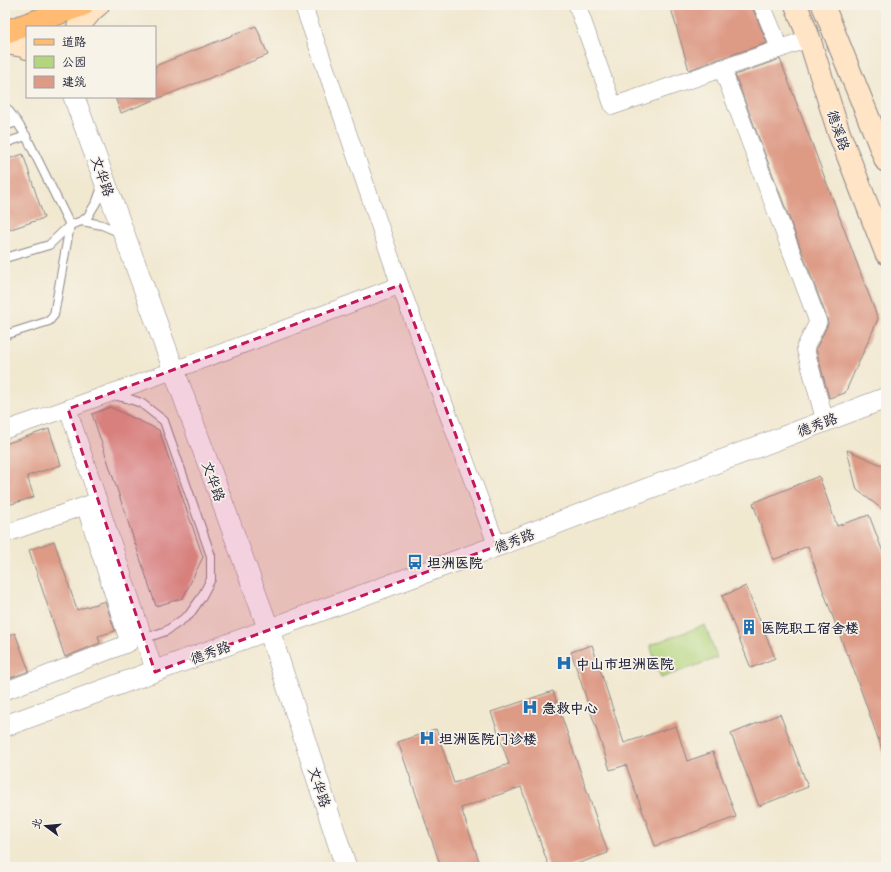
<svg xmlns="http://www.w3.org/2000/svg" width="891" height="872" viewBox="0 0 891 872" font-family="Mali,'LXGW WenKai TC',sans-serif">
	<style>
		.green { fill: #b2d57e; stroke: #6a7c5c }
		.building { fill: #dd9a85 }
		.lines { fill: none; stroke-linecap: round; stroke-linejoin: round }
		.service-casing { stroke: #8a8586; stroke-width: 10 }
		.minor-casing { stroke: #8a8586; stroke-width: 18 }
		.tertiary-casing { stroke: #8a8586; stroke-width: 22 }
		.secondary-casing { stroke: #8a8586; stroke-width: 24 }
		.primary-casing { stroke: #8a8586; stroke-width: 24 }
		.service { stroke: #fff; stroke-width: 8 }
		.minor { stroke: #fff; stroke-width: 17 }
		.tertiary { stroke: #fff; stroke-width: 21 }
		.secondary { stroke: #ffe4c6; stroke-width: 22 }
		.primary { stroke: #febb71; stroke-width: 22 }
		.marked { fill: #c2185b; fill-opacity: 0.2; stroke: #c2185b; stroke-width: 3; stroke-dasharray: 8 5; stroke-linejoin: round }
		.labels { text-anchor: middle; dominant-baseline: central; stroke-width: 3.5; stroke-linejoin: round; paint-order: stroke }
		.street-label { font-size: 14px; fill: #22223b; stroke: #f7f3e8 }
		.poi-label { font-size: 14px; font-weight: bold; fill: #22223b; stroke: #f7f3e8; text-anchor: start }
	</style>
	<rect width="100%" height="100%" fill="#f7f3e8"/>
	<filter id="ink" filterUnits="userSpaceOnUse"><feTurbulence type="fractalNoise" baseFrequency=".025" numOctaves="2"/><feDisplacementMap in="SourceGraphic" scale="8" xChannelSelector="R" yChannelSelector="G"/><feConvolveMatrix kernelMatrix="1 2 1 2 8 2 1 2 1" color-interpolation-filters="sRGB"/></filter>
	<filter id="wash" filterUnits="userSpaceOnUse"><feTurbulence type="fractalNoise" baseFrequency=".012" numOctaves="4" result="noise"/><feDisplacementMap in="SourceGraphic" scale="16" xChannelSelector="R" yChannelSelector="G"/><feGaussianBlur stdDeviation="0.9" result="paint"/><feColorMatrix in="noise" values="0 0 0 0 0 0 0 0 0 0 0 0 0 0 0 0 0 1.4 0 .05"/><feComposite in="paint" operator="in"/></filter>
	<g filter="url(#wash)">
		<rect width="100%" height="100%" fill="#f1e8d0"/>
		<!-- green -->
		<path class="green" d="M 705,625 L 717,658 L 661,678 L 650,645 Z"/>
		<g id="blocks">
			<!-- building -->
			<g class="building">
				<path d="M 670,5 L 752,5 L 753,9 L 767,43 L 719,59 L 689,70 Z"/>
				<path d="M 256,26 L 268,55 L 121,113 L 115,97 L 155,97 L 155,66 Z"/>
				<path d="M 780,59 L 878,319 L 845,393 L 829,398 L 816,349 L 827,326 L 828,323 L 827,318 L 735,75 Z"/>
				<path d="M 23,154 L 44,218 L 5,231 L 5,160 Z"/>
				<path d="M 110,407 L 159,430 L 203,557 L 183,598 L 156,606 L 92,414 Z"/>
				<path d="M 49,429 L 61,465 L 27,476 L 34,497 L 5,506 L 5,444 Z"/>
				<path d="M 847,450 L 886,467 L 886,512 L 857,490 Z"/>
				<path d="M 819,476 L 837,526 L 869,515 L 886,560 L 886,755 L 884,755 L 848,654 L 847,655 L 820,582 L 808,546 L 773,560 L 753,503 Z"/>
				<path d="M 54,541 L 77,610 L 105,601 L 115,631 L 98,636 L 100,643 L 65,657 L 29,550 Z"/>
				<path d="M 746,586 L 775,658 L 751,668 L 722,596 Z"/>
				<path d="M 15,633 L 29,671 L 5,680 L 5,637 Z"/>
				<path d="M 592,645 L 624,743 L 676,726 L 687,761 L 713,752 L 736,817 L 655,846 L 626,765 L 610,770 L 571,652 Z"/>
				<path d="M 553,691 L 608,853 L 568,867 L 549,867 L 521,787 L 461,808 L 481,867 L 441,867 L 398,742 L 436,729 L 454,783 L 509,764 L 491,712 Z"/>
				<path d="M 780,714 L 808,787 L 759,806 L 731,734 Z"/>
			</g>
		</g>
	</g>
	<g filter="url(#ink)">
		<use href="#blocks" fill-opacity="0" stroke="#8a8586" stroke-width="1"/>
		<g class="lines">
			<defs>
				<g id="service">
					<path d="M 5,106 L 17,122 L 26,136 L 70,225 L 54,315 L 49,321 L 5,335"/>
					<path d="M 5,126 L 17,122"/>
					<path d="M 5,143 L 26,136"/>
					<path d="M 82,221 L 102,225 L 121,233"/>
					<path d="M 5,258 L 49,245 L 70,225 L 82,221 L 88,216 L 97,201 L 102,187"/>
					<path d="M 113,395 L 127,398 L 141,403 L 164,421 L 211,556 L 211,579 L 201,598 L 189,615 L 166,631 L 143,639"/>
				</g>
				<g id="minor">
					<path d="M 303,5 L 329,78 L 400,285 L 497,546"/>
					<path d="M 577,5 L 613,106 L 780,49 L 809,38"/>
					<path d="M 762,5 L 780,49"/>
					<path d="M 722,68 L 818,322 L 805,348 L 825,421"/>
					<path d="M 68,409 L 155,672"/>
					<path d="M 5,430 C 138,385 269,335 400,285"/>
					<path d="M 5,534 L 95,502"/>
					<path d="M 5,691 L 129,643 L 85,506"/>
				</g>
				<g id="tertiary">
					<path d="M 74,97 L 269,630 L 346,867"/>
					<path d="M 5,726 L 497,546 L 886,398"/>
				</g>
				<g id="secondary">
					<path d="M 796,5 L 809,38 L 839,133 L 886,253"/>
					<path d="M 823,5 L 886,161"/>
					<path d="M 78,27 L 91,11 L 98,5"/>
					<path d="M 5,43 L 23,46 L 27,48"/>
				</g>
				<path id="primary" d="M 5,32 L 82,5"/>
			</defs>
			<!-- service casing -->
			<use href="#service" class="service-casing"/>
			<!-- minor casing -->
			<use href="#minor" class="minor-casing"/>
			<!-- tertiary casing -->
			<use href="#tertiary" class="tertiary-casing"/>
			<!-- secondary casing -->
			<use href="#secondary" class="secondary-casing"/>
			<!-- primary casing -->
			<use href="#primary" class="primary-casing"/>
			<!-- service -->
			<use href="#service" class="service"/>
			<!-- minor -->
			<use href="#minor" class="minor"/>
			<!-- tertiary -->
			<use href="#tertiary" class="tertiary"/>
			<!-- secondary -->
			<use href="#secondary" class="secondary"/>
			<!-- primary -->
			<use href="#primary" class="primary"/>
		</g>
	</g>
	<!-- marked area -->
	<path class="marked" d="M 400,285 L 497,546 L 155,672 L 68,409 Z"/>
	<!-- icons -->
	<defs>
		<symbol id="bus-bare" viewBox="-9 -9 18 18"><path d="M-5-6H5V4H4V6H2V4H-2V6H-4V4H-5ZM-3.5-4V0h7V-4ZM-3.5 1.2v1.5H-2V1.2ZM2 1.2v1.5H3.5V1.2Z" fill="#1f6fb2" stroke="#f7f3e8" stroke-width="2.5" paint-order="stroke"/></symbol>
		<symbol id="building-bare" viewBox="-9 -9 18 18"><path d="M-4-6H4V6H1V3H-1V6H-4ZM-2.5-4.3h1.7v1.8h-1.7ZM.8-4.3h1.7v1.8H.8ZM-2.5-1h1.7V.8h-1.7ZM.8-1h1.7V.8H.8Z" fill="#1f6fb2" stroke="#f7f3e8" stroke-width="2.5" paint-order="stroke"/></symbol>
		<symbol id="hospital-bare" viewBox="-9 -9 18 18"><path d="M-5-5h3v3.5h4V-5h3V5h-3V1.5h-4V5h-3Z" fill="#1f6fb2" stroke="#f7f3e8" stroke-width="2.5" paint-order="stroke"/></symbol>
	</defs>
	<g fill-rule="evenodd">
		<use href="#bus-bare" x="404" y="551" width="22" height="22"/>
		<use href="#building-bare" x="738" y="616" width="22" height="22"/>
		<use href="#hospital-bare" x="553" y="652" width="22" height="22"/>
		<use href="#hospital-bare" x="519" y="696" width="22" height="22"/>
		<use href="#hospital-bare" x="416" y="727" width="22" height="22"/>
	</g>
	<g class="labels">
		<!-- street labels -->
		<g class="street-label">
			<text transform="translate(839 130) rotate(71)">德溪路</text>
			<text transform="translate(103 176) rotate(70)">文华路</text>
			<text transform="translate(817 424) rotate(-21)">德秀路</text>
			<text transform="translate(214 481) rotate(70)">文华路</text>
			<text transform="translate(514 540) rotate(-21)">德秀路</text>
			<text transform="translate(210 652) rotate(-20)">德秀路</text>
			<text transform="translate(320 787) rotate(72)">文华路</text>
		</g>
		<!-- poi labels -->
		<g class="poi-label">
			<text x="427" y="562">坦洲医院</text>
			<text x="761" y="627">医院职工宿舍楼</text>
			<text x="576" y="663">中山市坦洲医院</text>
			<text x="542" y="707">急救中心</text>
			<text x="439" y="738">坦洲医院门诊楼</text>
		</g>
	</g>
	<!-- margin -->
	<rect width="891" height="872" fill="none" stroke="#f7f3e8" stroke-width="20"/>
	<!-- legend -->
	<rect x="26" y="26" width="130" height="72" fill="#f7f3e8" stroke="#a29fa3"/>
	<rect x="34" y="39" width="20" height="6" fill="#febb71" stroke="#a29fa3"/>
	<text x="62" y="46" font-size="12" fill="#22223b">道路</text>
	<rect x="34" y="56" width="20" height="12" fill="#b2d57e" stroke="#a29fa3"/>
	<text x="62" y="66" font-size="12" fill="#22223b">公园</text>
	<rect x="34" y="76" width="20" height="12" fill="#dd9a85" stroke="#a29fa3"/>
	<text x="62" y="86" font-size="12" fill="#22223b">建筑</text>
	<!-- north arrow -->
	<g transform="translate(46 826) rotate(286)" stroke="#f7f3e8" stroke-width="3" paint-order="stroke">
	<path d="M0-3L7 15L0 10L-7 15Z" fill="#22223b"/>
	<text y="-6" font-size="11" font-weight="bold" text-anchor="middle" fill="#22223b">北</text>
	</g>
</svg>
